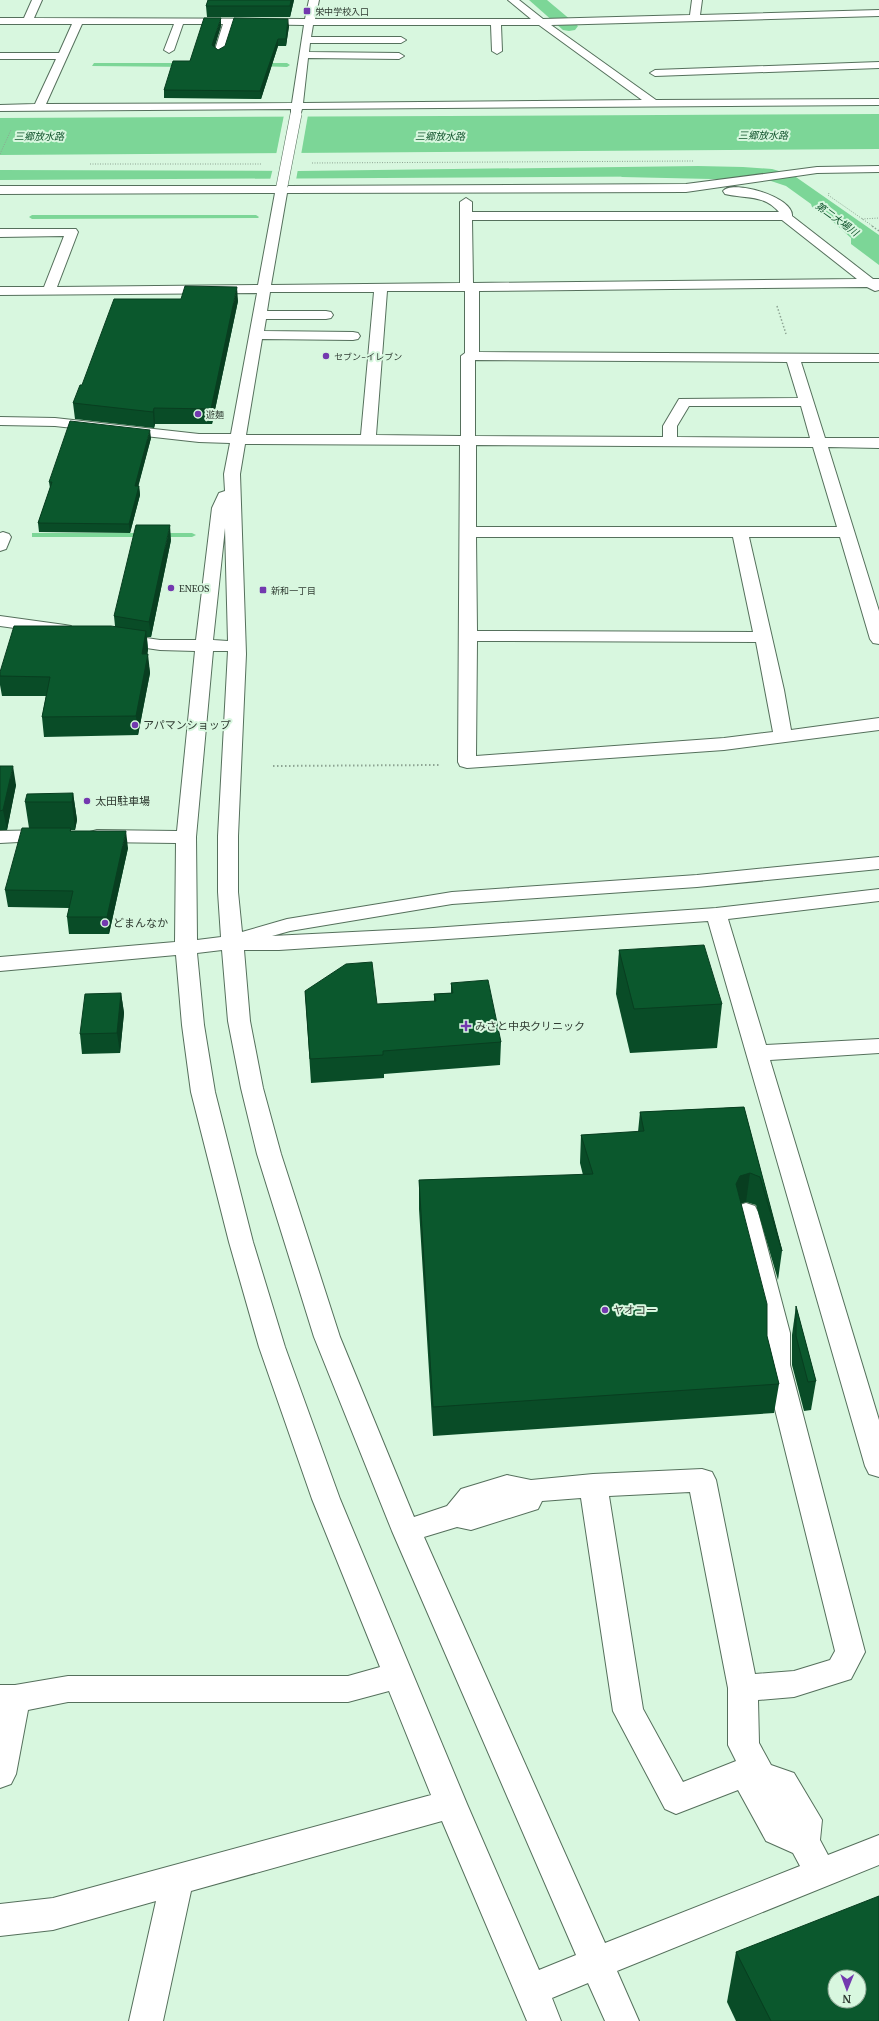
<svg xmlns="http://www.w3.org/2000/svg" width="879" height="2021" viewBox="0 0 879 2021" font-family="Merriweather,'Noto Sans JP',serif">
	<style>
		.water { fill: #7cd697 }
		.pier { fill: #d8f7df }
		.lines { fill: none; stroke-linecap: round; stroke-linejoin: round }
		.stream { fill: #7cd697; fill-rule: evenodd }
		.canal { fill: #7cd697; fill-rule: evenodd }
		.minor-casing { stroke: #55705c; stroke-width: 2 }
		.path-far2 { stroke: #8da493; stroke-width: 1; stroke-dasharray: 1 1.5; stroke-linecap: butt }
		.path-far1 { stroke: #8da493; stroke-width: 1.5; stroke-dasharray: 1.5 2; stroke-linecap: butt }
		.path { stroke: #8da493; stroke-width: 2; stroke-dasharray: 1.5 2.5; stroke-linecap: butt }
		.minor { fill: #fff; fill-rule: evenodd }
		.minor-bridge-casing { stroke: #55705c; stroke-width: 12; stroke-linecap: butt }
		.minor-bridge { stroke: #fff; stroke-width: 11 }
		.wall { fill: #094c27 }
		.shaded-wall { fill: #083e20 }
		.building { fill: #0b582d; stroke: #083e20; fill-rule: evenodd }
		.poi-dot { fill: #7339af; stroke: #d8f7df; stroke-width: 1.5 }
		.labels { text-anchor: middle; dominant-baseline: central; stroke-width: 4; stroke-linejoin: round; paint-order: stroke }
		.far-poi-label { font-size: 9px; fill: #2f3b32; stroke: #d8f7df; text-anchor: start }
		.far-water-label { font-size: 10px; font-style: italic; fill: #13552e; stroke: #d8f7df }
		.poi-label { font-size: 11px; fill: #2f3b32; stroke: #d8f7df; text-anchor: start }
	</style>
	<rect width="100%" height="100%" fill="#d8f7df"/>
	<!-- water -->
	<g class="water">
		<path d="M 879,114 L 879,149 L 0,155 L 0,118 Z"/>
		<path d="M 698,166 L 743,167 L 772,169 L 793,175 L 879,235 L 879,265 L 851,244 L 851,238 L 820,210 L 812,207 L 811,204 L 786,186 L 762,178 L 744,176 L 0,180 L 0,170 L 299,171 Z"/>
	</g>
	<!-- pier -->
	<g class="pier">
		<path d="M 284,115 L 308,115 L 301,155 L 276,155 Z"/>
		<path d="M 273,168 L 298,169 L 296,180 L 270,180 Z"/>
	</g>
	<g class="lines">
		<!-- stream -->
		<g class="stream">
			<path d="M 94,63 L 187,63 L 190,65 L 187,67 L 92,66 Z"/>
			<path d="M 258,63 L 287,63 L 290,65 L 287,67 L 256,66 Z"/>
			<path d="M 624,174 L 755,176 L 758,178 L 755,180 L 622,177 L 621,176 Z"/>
			<path d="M 256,215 L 259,217 L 258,218 L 32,219 L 29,217 L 32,215 Z"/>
			<path d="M 32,533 L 192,533 L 196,535 L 192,537 L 32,537 Z"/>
		</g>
		<!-- canal -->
		<path class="canal" d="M 529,0 L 547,0 L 578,26 L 575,30 L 569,31 L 563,30 Z"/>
		<defs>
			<g id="minor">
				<path d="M 32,0 L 42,0 L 34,18 L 305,19 L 309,0 L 319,0 L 315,19 L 531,19 L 508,0 L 519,0 L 543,19 L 690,15 L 692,0 L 702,0 L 700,15 L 879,10 L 879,16 L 551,25 L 656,100 L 879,99 L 879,105 L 302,109 L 300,116 L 296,117 L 291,114 L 291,109 L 0,111 L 0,105 L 35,104 L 56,59 L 0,59 L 0,53 L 59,53 L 72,24 L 0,24 L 0,18 L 24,18 ZM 82,24 L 174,24 L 164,50 L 169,53 L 174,50 L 183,24 L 223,24 L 214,53 L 219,56 L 224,53 L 233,24 L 304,25 L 292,103 L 46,104 ZM 313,25 L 491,25 L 492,51 L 497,54 L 502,51 L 501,25 L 539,25 L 642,100 L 303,103 L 308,58 L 399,59 L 404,56 L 399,53 L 309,52 L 310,43 L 401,43 L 406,40 L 401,37 L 311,37 Z"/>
				<path d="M 879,62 L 879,68 L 655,76 L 650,73 L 655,70 Z"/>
				<path d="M 879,166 L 879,172 L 817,173 L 686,192 L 287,193 L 271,285 L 460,283 L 460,202 L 466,198 L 472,202 L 472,212 L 779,212 C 764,194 745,199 725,194 L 723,191 C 732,179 794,197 792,216 L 873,279 L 879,279 L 879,290 L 875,291 L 867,287 L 479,291 L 479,352 L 879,354 L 879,362 L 801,362 L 825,438 L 879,438 L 879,448 L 828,447 L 879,611 L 879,644 L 873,643 L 870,639 L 840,537 L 749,537 L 784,690 L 791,730 L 879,718 L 879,730 L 724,750 L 467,768 L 460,766 L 458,762 L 460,445 L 245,444 L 240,474 L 246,654 L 238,836 L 238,892 L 242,932 L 287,919 L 452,892 L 697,875 L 879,857 L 879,869 L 697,887 L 452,904 L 290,931 L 272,936 L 433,928 L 716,908 L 879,889 L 879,901 L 728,919 L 766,1045 L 879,1039 L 879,1053 L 770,1060 L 879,1420 L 879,1477 L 869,1474 L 865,1466 L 708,921 L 433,940 L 279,950 L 244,950 L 250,1021 L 263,1088 L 281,1154 L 340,1337 L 414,1517 L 447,1506 L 461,1489 L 507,1475 L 531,1480 L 593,1474 L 702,1469 L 712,1472 L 716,1480 L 755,1674 L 794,1671 L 830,1660 L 835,1651 L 764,1365 L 764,1333 L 734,1212 L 737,1206 L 746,1203 L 755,1206 L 758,1212 L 790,1333 L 790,1365 L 865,1652 L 851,1679 L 794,1697 L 758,1700 L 759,1743 L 771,1765 L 794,1773 L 822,1820 L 820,1840 L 828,1855 L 879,1835 L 879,1865 L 617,1971 L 639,2021 L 605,2021 L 588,1983 L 552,1998 L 561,2021 L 527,2021 L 442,1821 L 191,1891 L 163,2021 L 129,2021 L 156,1901 L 53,1930 L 0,1936 L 0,1904 L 53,1898 L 431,1795 L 389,1691 L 348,1702 L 68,1702 L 28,1710 L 16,1774 L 11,1784 L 0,1788 L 0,1685 L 15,1685 L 68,1676 L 348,1676 L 380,1667 L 312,1499 L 259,1347 L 229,1242 L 191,1092 L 182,1025 L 176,955 L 0,971 L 0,957 L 175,942 L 176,843 L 97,842 L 90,840 L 87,836 L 90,832 L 97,830 L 177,831 L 195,651 L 160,650 L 119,644 L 113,643 L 110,639 L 113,635 L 119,634 L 160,640 L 196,640 L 212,508 L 219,493 L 225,491 L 224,474 L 230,443 L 199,442 L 55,426 L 0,425 L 0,417 L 55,418 L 199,434 L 231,434 L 257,293 L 0,295 L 0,287 L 44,287 L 64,236 L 0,237 L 0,229 L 76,229 L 78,232 L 57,287 L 258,285 L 275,193 L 0,194 L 0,186 L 276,186 L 282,182 L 288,186 L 686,184 L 817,167 ZM 472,220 L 782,220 L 857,279 L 473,283 ZM 387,291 L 465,291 L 465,353 L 461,356 L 461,436 L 376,435 ZM 270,292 L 374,292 L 361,435 L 246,435 L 262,339 L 353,340 L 358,339 L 360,336 L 358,333 L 353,332 L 264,331 L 266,319 L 326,319 L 331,318 L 333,315 L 331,312 L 326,311 L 267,311 ZM 475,360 L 787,362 L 798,398 L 679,399 L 663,426 L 663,437 L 475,436 ZM 689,406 L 801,406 L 810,438 L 677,437 L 677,426 ZM 476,445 L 813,447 L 837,527 L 476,527 ZM 225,528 L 228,641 L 213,640 ZM 476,537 L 733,537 L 753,632 L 477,631 ZM 477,641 L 756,642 L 773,732 L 724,738 L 476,756 ZM 213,651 L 228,651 L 218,836 L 218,892 L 221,937 L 197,940 L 196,837 ZM 222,950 L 228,1021 L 241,1088 L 257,1154 L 314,1337 L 392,1531 L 576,1955 L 539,1970 L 467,1804 L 340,1499 L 285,1347 L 253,1242 L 215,1092 L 204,1025 L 197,953 ZM 690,1492 L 728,1688 L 728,1745 L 736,1761 L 683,1782 L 643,1709 L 609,1496 ZM 581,1498 L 613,1711 L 665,1809 L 676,1814 L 738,1790 L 766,1841 L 793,1853 L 800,1866 L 605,1943 L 424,1537 L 457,1527 L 471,1530 L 538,1509 L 542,1501 Z"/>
				<path d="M 3,532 L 9,534 L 11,537 L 6,549 L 0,551 L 0,533 Z"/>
				<path d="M 0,616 L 65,625 L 71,626 L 74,630 L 71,634 L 65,635 L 0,626 Z"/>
				<path d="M 49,830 L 56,832 L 59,836 L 56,840 L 0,843 L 0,831 Z"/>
			</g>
		</defs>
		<!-- minor casing -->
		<use href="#minor" class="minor-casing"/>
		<!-- path-far2 -->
		<g class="path-far2">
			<path d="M 0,154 L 11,130"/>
			<path d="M 312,163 L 693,161"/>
			<path d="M 90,164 L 261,164"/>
			<path d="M 829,193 L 828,195 L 874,227"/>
			<path d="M 862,219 L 879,218"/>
		</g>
		<!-- path-far1 -->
		<g class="path-far1">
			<path d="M 872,226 L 879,231"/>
			<path d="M 777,306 L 786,334"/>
		</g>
		<!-- path -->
		<path class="path" d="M 273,766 L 439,765"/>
		<!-- minor -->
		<use href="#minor" class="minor"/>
		<defs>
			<path id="minor-bridge" d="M 282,186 L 296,114"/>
		</defs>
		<!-- minor-bridge casing -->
		<use href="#minor-bridge" class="minor-bridge-casing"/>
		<!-- minor-bridge -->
		<use href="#minor-bridge" class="minor-bridge"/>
	</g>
	<!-- wall -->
	<g class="wall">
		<path d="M 208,0 L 294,0 L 290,17 L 207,17 L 206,6 Z"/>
		<path d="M 221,26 L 214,47 L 218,50 L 289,26 L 286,46 L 278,46 L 261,99 L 164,98 L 164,90 Z"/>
		<path d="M 238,301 L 212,424 L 155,424 L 154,428 L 75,419 L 73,403 L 82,385 Z"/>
		<path d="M 151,438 L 138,486 L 139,486 L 140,495 L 130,533 L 39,532 L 38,523 L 50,488 L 49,482 Z"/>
		<path d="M 171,540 L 151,637 L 147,637 L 148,650 L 147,654 L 150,673 L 138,735 L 44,737 L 42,717 L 46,696 L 2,696 L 0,685 L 0,672 L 115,626 L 114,616 Z"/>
		<path d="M 0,766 L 16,785 L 7,830 L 0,830 Z"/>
		<path d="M 73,793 L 77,820 L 75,830 L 71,830 L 71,831 L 128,848 L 109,934 L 69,934 L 67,917 L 69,908 L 8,907 L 5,890 L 29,828 L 25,802 Z"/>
		<path d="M 619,950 L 722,1004 L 717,1048 L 630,1053 L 616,994 Z"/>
		<path d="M 451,983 L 501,1042 L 500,1065 L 384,1074 L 384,1078 L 311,1083 L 305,991 L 377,1004 L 434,1002 L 434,994 L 451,993 Z"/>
		<path d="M 121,993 L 124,1013 L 120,1053 L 82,1054 L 80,1034 Z"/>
		<path d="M 744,1107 L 782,1251 L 778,1280 L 756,1205 L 746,1202 L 741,1203 L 767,1336 L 779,1384 L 774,1413 L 433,1436 L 419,1209 L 419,1180 L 583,1175 L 580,1163 L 581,1135 L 638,1132 L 640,1112 Z"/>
		<path d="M 796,1306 L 816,1381 L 811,1410 L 804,1411 L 792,1365 L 792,1335 Z"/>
		<path d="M 736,1952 L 879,2021 L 736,2021 L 727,2002 Z"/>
	</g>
	<!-- shaded-wall -->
	<g class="shaded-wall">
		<path d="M 291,0 L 294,0 L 290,17 L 290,6 Z"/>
		<path d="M 221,18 L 221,26 L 213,53 L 212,45 Z"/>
		<path d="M 288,19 L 289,26 L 286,46 L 286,39 Z"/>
		<path d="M 278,39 L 278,46 L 261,99 L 260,91 Z"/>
		<path d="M 237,287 L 238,301 L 212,424 L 211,409 Z"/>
		<path d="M 154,408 L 155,424 L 154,428 L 153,412 Z"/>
		<path d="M 150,430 L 151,438 L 136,495 L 135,486 Z"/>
		<path d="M 139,486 L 140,495 L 130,533 L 129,524 Z"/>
		<path d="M 170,525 L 171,540 L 151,637 L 149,622 Z"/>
		<path d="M 146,631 L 148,650 L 144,673 L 142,654 Z"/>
		<path d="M 148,654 L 150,673 L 138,735 L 136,716 Z"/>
		<path d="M 13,766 L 16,785 L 7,830 L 3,810 Z"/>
		<path d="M 73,793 L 77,820 L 75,830 L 72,802 Z"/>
		<path d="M 126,831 L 128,848 L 109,934 L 107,917 Z"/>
		<path d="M 121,993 L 124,1013 L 120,1053 L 117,1033 Z"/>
		<path d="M 750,1173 L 746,1202 L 737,1205 L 736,1184 L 740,1176 Z"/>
	</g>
	<!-- building -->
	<g class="building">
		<path d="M 208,0 L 291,0 L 290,6 L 206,6 Z"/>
		<path d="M 204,18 L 221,18 L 212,45 L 218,50 L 225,46 L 234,18 L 288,19 L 286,39 L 278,39 L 260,91 L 164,90 L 173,61 L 190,61 Z"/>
		<path d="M 185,286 L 237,287 L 211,409 L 154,408 L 153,412 L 73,403 L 80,385 L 82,385 L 114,299 L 181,299 Z"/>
		<path d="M 70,421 L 150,430 L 135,486 L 139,486 L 129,524 L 38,523 L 52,482 L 49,482 Z"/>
		<path d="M 136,525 L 170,525 L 149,622 L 114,616 Z"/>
		<path d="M 14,626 L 111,626 L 146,631 L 142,654 L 148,654 L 136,716 L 42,717 L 50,677 L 0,676 L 0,672 Z"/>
		<path d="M 0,766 L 13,766 L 3,810 L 0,811 Z"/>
		<path d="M 73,793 L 72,802 L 25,802 L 27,794 Z"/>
		<path d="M 22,828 L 71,828 L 70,831 L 126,831 L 107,917 L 67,917 L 73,891 L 5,890 Z"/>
		<path d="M 704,945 L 722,1004 L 634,1009 L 619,950 Z"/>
		<path d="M 372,962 L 377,1004 L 436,1001 L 434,994 L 453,993 L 451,983 L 488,980 L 501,1042 L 383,1051 L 383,1055 L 310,1059 L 305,991 L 346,964 Z"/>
		<path d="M 121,993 L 117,1033 L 80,1034 L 85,994 Z"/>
		<path d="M 744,1107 L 782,1251 L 760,1177 L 750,1173 L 740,1176 L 736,1184 L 767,1304 L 767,1336 L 779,1384 L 433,1407 L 419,1180 L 593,1174 L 581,1135 L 644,1131 L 640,1112 Z"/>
		<path d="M 796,1306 L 816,1381 L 808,1382 L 796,1336 Z"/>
		<path d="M 879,1896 L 879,2021 L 771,2021 L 736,1952 ZM 835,1977 L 859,1977 L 859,2001 L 835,2001 Z"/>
	</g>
	<!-- markers -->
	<g class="poi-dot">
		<rect x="303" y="7" width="8" height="8" rx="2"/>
		<circle cx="326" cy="356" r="4"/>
		<circle cx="198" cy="414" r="4"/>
		<circle cx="171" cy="588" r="4"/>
		<rect x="259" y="586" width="8" height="8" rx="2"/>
		<circle cx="135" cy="725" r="4"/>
		<circle cx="87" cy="801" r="4"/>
		<circle cx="105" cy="923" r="4"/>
		<path d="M464 1020h4v4h4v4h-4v4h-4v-4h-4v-4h4z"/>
		<circle cx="605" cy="1310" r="4"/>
	</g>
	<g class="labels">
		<!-- far-poi labels -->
		<g class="far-poi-label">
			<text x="315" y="11">栄中学校入口</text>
			<text x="334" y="356">セブン-イレブン</text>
			<text x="206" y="414">遊麺</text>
			<text x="179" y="588">ENEOS</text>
			<text x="271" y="590">新和一丁目</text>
		</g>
		<!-- far-water labels -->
		<g class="far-water-label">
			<text x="763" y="135">三郷放水路</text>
			<text x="39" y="136">三郷放水路</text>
			<text x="440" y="136">三郷放水路</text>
			<text transform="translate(837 219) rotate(36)">第二大場川</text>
		</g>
		<!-- poi labels -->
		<g class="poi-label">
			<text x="143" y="725">アパマンショップ</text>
			<text x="95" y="801">太田駐車場</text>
			<text x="113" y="923">どまんなか</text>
			<text x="475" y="1026">みさと中央クリニック</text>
			<text x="613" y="1310">ヤオコー</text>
		</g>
	</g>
	<!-- north arrow -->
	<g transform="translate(847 1989) rotate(181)"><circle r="19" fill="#d8f7df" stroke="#94ac9a"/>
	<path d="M0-3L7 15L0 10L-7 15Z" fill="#7339af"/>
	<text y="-6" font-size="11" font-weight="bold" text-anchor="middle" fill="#2f3b32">N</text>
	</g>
</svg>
